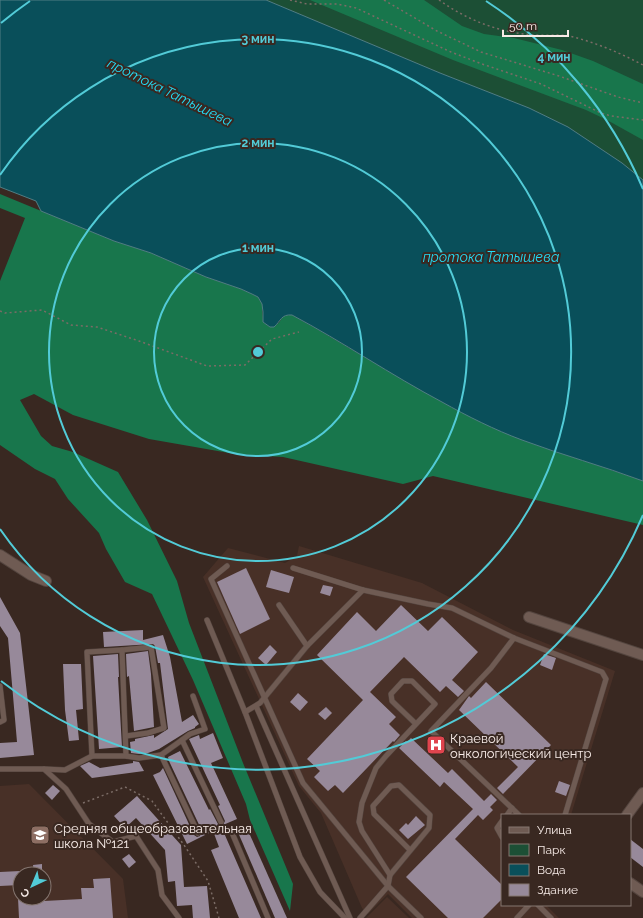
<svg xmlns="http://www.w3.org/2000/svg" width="643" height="918" viewBox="0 0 643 918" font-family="Raleway,sans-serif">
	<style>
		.built { fill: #483027; fill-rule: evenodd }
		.green { fill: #1c4f35 }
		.forest { fill: #18764c }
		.water { fill: #094f5a; stroke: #507e84 }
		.building { fill: #97899a }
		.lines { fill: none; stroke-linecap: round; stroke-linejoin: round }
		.lane-casing { stroke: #54453f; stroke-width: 6 }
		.street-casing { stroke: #54453f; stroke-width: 12 }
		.path { stroke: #7b6c66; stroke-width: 1.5; stroke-dasharray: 2 3; stroke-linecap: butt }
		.lane { stroke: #6f5b53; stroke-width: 5 }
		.street { stroke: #6f5b53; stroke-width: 10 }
		.ring { fill: none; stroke: #52cbd7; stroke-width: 2 }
		.labels { text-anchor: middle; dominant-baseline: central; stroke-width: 4; stroke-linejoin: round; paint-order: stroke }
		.poi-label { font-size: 13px; fill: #f7ebe7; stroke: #392821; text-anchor: start }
		.water-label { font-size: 14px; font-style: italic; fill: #22ddf7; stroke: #392821 }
		.centre { fill: #52cbd7; stroke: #392821; stroke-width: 2 }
		.ring-label { font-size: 12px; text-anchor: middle; font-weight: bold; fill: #52cbd7; stroke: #392821; stroke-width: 4; stroke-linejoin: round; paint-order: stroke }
	</style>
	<rect width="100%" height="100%" fill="#392821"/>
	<!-- built -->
	<g class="built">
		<path d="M 299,546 L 422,583 L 513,630 L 615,671 L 571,815 L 502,815 L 502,905 L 546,905 L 559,918 L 412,918 L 388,894 L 368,914 L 362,908 L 321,813 L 299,786 L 203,577 L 228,548 L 285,563 L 297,556 Z"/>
		<path d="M 29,784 L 123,879 L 128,918 L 0,918 L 0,786 ZM 20,874 L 44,874 L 44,898 L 20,898 Z"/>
		<path d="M 387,897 L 409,918 L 366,918 Z"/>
	</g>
	<!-- green -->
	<path class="green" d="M 266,0 L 643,0 L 643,180 L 622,163 L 568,127 L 529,108 L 440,73 Z"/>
	<!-- forest -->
	<g class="forest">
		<path d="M 310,0 L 424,0 L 462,26 L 484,34 L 514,38 L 562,50 L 593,61 L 643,84 L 643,140 L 607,120 L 586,110 L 453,60 Z"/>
		<path d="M 0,194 L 114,241 L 151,253 L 206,277 L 241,289 L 252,294 L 258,297 L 262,304 L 263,322 L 270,327 C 272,327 274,326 276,325 C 283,321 279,314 292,315 C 358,351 420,393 488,425 C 538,448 591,462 643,481 L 643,525 L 433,476 L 403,484 L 283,457 L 235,454 L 149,439 L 73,415 L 34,394 L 20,400 L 41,436 L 52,446 L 73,452 L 118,472 L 147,520 L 177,581 L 189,623 L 243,763 L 293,884 L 290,911 L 250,820 L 246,804 L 193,680 L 152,594 L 125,582 L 106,549 L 99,533 L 68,499 L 55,479 L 35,469 L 0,445 L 0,281 L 25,218 L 0,208 Z"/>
	</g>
	<!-- water -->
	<path class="water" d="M 0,0 L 266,0 L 440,73 L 529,108 L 568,127 L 622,163 L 643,180 L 643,481 C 603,466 562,455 522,440 C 495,430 467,416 442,402 C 391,375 343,342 292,315 C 281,314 281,321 274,327 L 270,327 L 263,322 L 263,312 L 262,304 L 258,297 L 252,294 L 241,289 L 206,277 L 151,253 L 114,241 L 41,211 L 36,201 L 0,187 Z"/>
	<!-- building -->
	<g class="building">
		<path d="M 246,568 L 270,619 L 240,634 L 217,582 Z"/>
		<path d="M 271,570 L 294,577 L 289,593 L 266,587 Z"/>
		<path d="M 323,585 L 333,587 L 330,596 L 320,593 Z"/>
		<path d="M 0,597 L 20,633 L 34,755 L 0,758 L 0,743 L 17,742 L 8,638 L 0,626 Z"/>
		<path d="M 401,605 L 428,631 L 442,617 L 478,652 L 452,680 L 464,691 L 458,697 L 446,686 L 440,692 L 404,657 L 370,692 L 396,717 L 389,724 L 400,735 L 394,742 L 393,741 L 343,793 L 335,785 L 328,791 L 314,777 L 320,771 L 307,759 L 363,700 L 317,655 L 357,612 L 376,631 Z"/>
		<path d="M 143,630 L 143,640 L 163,635 L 170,657 L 182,722 L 193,715 L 199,724 L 195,727 L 195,728 L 188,731 L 159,749 L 148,753 L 139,754 L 131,753 L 130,742 L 135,741 L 135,739 L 154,735 L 154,738 L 168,729 L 160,663 L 158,663 L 155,646 L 153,644 L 104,647 L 103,632 Z"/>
		<path d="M 270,645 L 277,652 L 266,665 L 258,658 Z"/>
		<path d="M 148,651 L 151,674 L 154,727 L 134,731 L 129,676 L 127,677 L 126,654 Z"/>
		<path d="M 118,654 L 119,677 L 118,677 L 122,747 L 99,749 L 93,656 Z"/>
		<path d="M 544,654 L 556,658 L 552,670 L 540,665 Z"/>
		<path d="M 63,664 L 81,664 L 83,709 L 76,710 L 79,740 L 69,741 L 65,710 Z"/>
		<path d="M 486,682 L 551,745 L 503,794 L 497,788 L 518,767 L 459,710 L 469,696 L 471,698 Z"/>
		<path d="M 298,693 L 308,702 L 300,711 L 290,702 Z"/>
		<path d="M 326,707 L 332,713 L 325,720 L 318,714 Z"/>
		<path d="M 213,733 L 223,758 L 211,763 L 237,819 L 223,825 L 225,821 L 218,806 L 220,805 L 189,739 L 199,735 L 200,739 Z"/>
		<path d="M 411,738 L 448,773 L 452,769 L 484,801 L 491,794 L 497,800 L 490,807 L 493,810 L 483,820 L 478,815 L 455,839 L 502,885 L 502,899 L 483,918 L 448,918 L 406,877 L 473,809 L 444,782 L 440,787 L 399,748 L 406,741 L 407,742 Z"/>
		<path d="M 180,751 L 209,810 L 210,809 L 218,824 L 222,826 L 221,826 L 261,918 L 239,918 L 211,850 L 219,847 L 213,831 L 187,844 L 153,775 L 160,772 L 163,768 L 194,835 L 197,837 L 200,836 L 202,831 L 169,761 L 168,757 Z"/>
		<path d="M 133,761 L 139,762 L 144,771 L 92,778 L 80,766 L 89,762 L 100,768 L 133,763 Z"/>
		<path d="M 559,781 L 570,785 L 566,796 L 555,792 Z"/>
		<path d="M 53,785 L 60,791 L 52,800 L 45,793 Z"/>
		<path d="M 137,796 L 181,845 L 184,887 L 207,886 L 210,918 L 193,918 L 192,905 L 177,906 L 175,881 L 168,882 L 165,850 L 136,818 L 125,828 L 114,816 Z"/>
		<path d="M 416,816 L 425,825 L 408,839 L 399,830 L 406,823 L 408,825 Z"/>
		<path d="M 246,826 L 287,918 L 275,918 L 237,830 Z"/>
		<path d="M 630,839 L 643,849 L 643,867 L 630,857 Z"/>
		<path d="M 129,854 L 136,862 L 129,868 L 122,859 Z"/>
		<path d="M 42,864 L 42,874 L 34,874 L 33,865 Z"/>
		<path d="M 20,871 L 20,885 L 0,886 L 0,872 Z"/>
		<path d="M 110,878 L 113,918 L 19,918 L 18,898 L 44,898 L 44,901 L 82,899 L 81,888 L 94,888 L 93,879 Z"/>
	</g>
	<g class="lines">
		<defs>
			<g id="lane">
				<path d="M 227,566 L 211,579 L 303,783 L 388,886 L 421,918"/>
				<path d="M 293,568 L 363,590 L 428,604 L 452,608 L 514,638 L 602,672 L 606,679 L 565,815"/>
				<path d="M 279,605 L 307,646"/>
				<path d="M 207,620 L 245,712 L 300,857 L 320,892 L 345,918"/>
				<path d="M 514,638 L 491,668 L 431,731 L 519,815"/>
				<path d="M 122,650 L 151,647 L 164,728 L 148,733 L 126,736"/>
				<path d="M 0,686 L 4,720 L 0,722"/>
				<path d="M 256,706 L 350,918"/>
				<path d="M 245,712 L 260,703 L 307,646 L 363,590"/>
				<path d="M 182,740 L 190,734 L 205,729 L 193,696"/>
				<path d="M 161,755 L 182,740 L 221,822"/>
				<path d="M 92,756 L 87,652 L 122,650 L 126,756"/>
				<path d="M 0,769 L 44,769 L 66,789 L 89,824 L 113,842 L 136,836 L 158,870 L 162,895 L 179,918"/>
				<path d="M 44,769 L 65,770 L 92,756 L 126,756 L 139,758 L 161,755 L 198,833"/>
				<path d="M 507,815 L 512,808"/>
				<path d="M 502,821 L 497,828 L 502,837"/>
				<path d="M 233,835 L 268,918"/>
				<path d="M 390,875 L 362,831 L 359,822 L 362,803 L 376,768 L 386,756 L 435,704 L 412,681 L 403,681 L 391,694 L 392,701 L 416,724"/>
				<path d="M 538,905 L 551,918"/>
				<path d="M 360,918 L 388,886 L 390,875 L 429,828 L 430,815 L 399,785 L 391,786 L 373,806 L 374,814 L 410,850"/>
				<path d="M 517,918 L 529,905"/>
			</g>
			<g id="street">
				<path d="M 0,555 L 31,575 L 46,581"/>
				<path d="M 529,617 L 643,655"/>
				<path d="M 627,815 L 643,793"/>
				<path d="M 630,883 L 643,892"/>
			</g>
		</defs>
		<!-- lane casing -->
		<use href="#lane" class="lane-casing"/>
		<!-- street casing -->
		<use href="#street" class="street-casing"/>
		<!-- path -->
		<g class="path">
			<path d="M 290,0 L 307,4 L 337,4 L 356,8 L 451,52 L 482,64 L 541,84 L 601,113 L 611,116 L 643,120"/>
			<path d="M 384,0 L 437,31 L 481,52 L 559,76 L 618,97 L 643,103"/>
			<path d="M 439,0 C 467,20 500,33 535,35 C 546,36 558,34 569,36 C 595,42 620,53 643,65"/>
			<path d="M 0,311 L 5,313 L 42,310 L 71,325 L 97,327 L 139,341 L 207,366 L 245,365 L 272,339 L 299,332"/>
			<path d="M 83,803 L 125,787 L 152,801 L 184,845 L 208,881 L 219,918"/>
		</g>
		<!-- lane -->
		<use href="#lane" class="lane"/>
		<!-- street -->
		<use href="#street" class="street"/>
	</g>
	<!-- distance rings -->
	<g class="ring">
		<circle cx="258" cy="352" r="104"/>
		<circle cx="258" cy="352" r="209"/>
		<path d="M0 175A313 313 0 1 1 0 529"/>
		<path d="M643 515A418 418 0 0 1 1 681M1 23A418 418 0 0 1 30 1M486 1A418 418 0 0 1 643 189"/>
	</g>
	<!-- icons -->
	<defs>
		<symbol id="hospital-square" viewBox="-11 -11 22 22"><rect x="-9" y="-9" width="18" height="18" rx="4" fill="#e0444e" stroke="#392821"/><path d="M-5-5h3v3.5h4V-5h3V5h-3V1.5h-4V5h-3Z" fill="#fff"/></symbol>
		<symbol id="school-square" viewBox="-11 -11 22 22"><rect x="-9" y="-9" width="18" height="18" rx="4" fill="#8d6e63" stroke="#392821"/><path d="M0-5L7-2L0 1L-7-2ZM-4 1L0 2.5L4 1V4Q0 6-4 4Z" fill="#fff"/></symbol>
	</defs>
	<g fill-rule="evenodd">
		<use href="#hospital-square" x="425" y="734" width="22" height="22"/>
		<use href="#school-square" x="29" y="824" width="22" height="22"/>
	</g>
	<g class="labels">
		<!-- poi labels -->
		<g class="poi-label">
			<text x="450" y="738">Краевой<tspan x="450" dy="15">онкологический центр</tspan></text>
			<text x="54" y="828">Средняя общеобразовательная<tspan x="54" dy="15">школа №121</tspan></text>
		</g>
		<!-- water labels -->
		<g class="water-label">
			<text transform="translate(170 92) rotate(26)">протока Татышева</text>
			<text x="491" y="257">протока Татышева</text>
		</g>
	</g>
	<circle cx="258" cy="352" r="6" class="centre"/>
	<g class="ring-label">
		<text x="258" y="43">3 мин</text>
		<text x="554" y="61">4 мин</text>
		<text x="258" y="147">2 мин</text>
		<text x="258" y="252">1 мин</text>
	</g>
	<!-- legend -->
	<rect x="501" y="814" width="130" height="92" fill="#392821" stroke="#857670"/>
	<rect x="509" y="827" width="20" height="6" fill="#6f5b53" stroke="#857670"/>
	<text x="537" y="834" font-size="12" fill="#f7ebe7">Улица</text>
	<rect x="509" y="844" width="20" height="12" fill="#1c4f35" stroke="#857670"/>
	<text x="537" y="854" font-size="12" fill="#f7ebe7">Парк</text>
	<rect x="509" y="864" width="20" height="12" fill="#094f5a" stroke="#857670"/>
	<text x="537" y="874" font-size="12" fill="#f7ebe7">Вода</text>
	<rect x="509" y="884" width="20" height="12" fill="#97899a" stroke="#857670"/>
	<text x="537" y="894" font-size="12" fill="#f7ebe7">Здание</text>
	<!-- north arrow -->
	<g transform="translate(32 886) rotate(224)"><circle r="19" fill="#392821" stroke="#857670"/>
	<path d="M0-3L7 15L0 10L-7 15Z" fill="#52cbd7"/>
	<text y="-6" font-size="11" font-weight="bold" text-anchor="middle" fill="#f7ebe7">С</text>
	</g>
	<!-- scale -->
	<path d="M503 30v6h65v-6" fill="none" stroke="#f7ebe7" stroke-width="2"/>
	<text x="509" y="30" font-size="12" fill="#f7ebe7" stroke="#392821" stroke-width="3" paint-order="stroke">50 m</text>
</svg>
